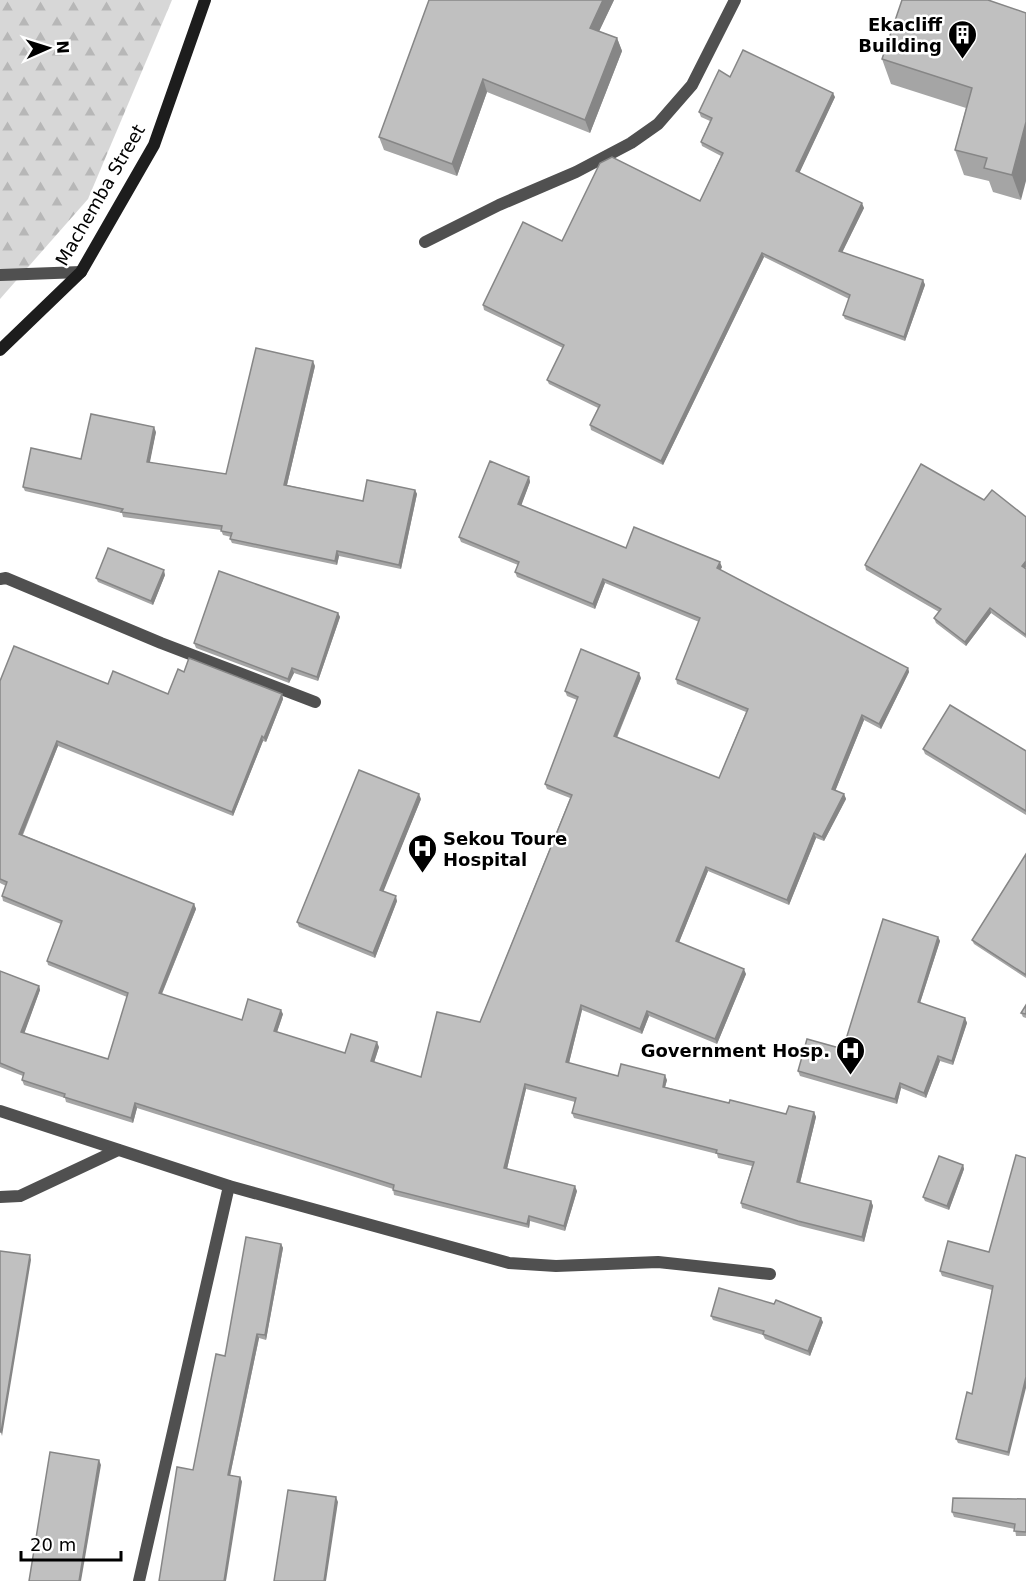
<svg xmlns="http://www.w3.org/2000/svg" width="1026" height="1581" viewBox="0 0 1026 1581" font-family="'DejaVu Sans',sans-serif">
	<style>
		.forest { fill: url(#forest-firs) }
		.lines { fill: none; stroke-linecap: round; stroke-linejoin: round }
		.service { stroke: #505050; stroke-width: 12 }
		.secondary { stroke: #1d1d1d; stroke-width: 12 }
		.wall { fill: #a5a5a5 }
		.shaded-wall { fill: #868686 }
		.building { fill: #c0c0c0; stroke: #868686; stroke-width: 1.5 }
		.labels { text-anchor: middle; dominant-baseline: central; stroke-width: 5; stroke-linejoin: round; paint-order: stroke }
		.poi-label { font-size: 18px; font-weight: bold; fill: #000; stroke: #fff; text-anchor: end }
		.street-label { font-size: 18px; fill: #000; stroke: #fff }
	</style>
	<defs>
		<pattern id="forest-firs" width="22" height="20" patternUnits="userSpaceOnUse" patternTransform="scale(1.5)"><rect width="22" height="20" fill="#d7d7d7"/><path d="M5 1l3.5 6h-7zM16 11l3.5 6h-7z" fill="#b7b7b7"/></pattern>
	</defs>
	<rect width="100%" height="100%" fill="#fff"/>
	<!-- forest -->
	<path class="forest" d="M 0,0 L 172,0 L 88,199 L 0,299 Z"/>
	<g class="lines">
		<!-- service -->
		<g class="service">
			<path d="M 425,242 L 499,205 L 576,172 L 631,143 L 658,124 L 692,85 L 735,0"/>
			<path d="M 0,275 L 81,272"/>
			<path d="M 0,579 L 6,578 L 161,643 L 315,702"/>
			<path d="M 0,1111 L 229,1186 L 509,1263 L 556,1266 L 658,1262 L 770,1274"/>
			<path d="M 0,1197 L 20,1196 L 118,1150"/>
			<path d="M 139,1581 L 229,1186"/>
		</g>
		<!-- secondary -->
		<path class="secondary" d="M 0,350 L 81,272 L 154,145 L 205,0"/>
	</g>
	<!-- wall -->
	<g class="wall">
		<path d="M 429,0 L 614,0 L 599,31 L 617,38 L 622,51 L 590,133 L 487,92 L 457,176 L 384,150 L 379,137 Z"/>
		<path d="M 988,0 L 1021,200 L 993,192 L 989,181 L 964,175 L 955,150 L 966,108 L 891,84 L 882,59 Z"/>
		<path d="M 730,77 L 835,97 L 799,173 L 864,208 L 842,252 L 923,280 L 925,285 L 905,341 L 845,319 L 843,315 L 849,299 L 764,257 L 663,465 L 591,430 L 590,425 L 598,408 L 549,384 L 547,380 L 563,348 L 484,310 L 483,305 L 562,241 L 700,201 L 721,156 L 702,146 L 701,142 L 710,121 L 701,117 L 699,112 Z"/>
		<path d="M 315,366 L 287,485 L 363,501 L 415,490 L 417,494 L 401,569 L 339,556 L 337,565 L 232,543 L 230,539 L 231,537 L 223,535 L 221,530 L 123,517 L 122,513 L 25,491 L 23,487 L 81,459 L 156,432 L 149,463 L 226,474 Z"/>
		<path d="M 529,477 L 530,482 L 521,505 L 626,548 L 722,567 L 720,570 L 908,668 L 909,672 L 881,729 L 864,720 L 835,791 L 844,794 L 846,799 L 824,841 L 816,838 L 789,905 L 708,871 L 679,942 L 746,974 L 717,1044 L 649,1016 L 642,1034 L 582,1010 L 569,1063 L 618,1076 L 667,1080 L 665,1087 L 729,1103 L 786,1114 L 814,1112 L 816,1117 L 800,1183 L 871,1201 L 873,1206 L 864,1242 L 800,1226 L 742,1208 L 741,1203 L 752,1166 L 718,1158 L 717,1154 L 574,1118 L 572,1113 L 575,1102 L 526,1089 L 507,1169 L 577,1191 L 565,1231 L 530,1221 L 529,1228 L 394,1195 L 393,1189 L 137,1108 L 133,1123 L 66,1102 L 65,1098 L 24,1085 L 22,1080 L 23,1076 L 0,1067 L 0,971 L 39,986 L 40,990 L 24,1033 L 108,1059 L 127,997 L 48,965 L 47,961 L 61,924 L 3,901 L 2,896 L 6,886 L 0,883 L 0,681 L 108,684 L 168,694 L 184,672 L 282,694 L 283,699 L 266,742 L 263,741 L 233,816 L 58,746 L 23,835 L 194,904 L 196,909 L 162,994 L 242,1020 L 283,1014 L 277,1032 L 345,1053 L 379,1047 L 374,1062 L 421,1077 L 480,1022 L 570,798 L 547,789 L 545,784 L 577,700 L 567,696 L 565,691 L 641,678 L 617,738 L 719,778 L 746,712 L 677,684 L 676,679 L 699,622 L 605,583 L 595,609 L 517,577 L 515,572 L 518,565 L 461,542 L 459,537 Z"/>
		<path d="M 984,500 L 1026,517 L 1026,567 L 1025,569 L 1026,569 L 1026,638 L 991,613 L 966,646 L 936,623 L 934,618 L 939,612 L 866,570 L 865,565 Z"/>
		<path d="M 165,575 L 153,605 L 98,582 L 96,578 Z"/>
		<path d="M 338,613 L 340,617 L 318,681 L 294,673 L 289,683 L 196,648 L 194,643 Z"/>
		<path d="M 923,749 L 1026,751 L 1026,815 L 925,754 Z"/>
		<path d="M 421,799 L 383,891 L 397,901 L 375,958 L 299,927 L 297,922 Z"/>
		<path d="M 1026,854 L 1026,978 L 974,944 L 972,940 Z"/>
		<path d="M 938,937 L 940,941 L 920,1003 L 965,1018 L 967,1023 L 953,1065 L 940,1061 L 926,1098 L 901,1088 L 897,1104 L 800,1076 L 798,1071 L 843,1049 Z"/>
		<path d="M 1026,1005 L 1026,1018 L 1023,1017 L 1021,1013 Z"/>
		<path d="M 963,1165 L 964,1169 L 949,1210 L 925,1201 L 923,1197 Z"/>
		<path d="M 281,1244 L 283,1248 L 266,1340 L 259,1338 L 230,1476 L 240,1477 L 242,1482 L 193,1470 L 225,1356 Z"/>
		<path d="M 989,1252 L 1009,1456 L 958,1443 L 956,1439 L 972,1394 L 992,1290 L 942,1276 L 940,1271 Z"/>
		<path d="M 711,1316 L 823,1322 L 810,1356 L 765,1339 L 763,1335 L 713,1320 Z"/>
		<path d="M 1026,1499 L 1026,1536 L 1016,1536 L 1015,1529 L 954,1517 L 952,1512 Z"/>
	</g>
	<!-- shaded-wall -->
	<g class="shaded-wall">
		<path d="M 603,0 L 614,0 L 595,40 L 590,28 Z"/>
		<path d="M 617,38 L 622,51 L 590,133 L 585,120 Z"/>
		<path d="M 483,79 L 487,92 L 457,176 L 452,164 Z"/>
		<path d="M 833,93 L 835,97 L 798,176 L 796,171 Z"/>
		<path d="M 1026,122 L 1026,181 L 1021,200 L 1012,175 Z"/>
		<path d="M 862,203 L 864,208 L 841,255 L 839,251 Z"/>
		<path d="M 762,253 L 764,257 L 663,465 L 661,461 Z"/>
		<path d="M 923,280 L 925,285 L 905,341 L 904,337 Z"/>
		<path d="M 313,361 L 315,366 L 286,489 L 284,485 Z"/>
		<path d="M 154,427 L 156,432 L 149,467 L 147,462 Z"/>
		<path d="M 529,477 L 530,482 L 520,509 L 518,504 Z"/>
		<path d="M 415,490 L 417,494 L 401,569 L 399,565 Z"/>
		<path d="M 337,551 L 339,556 L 337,565 L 335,561 Z"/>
		<path d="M 1026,561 L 1026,567 L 1023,571 L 1022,566 Z"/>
		<path d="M 720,562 L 722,567 L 719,573 L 717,568 Z"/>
		<path d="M 164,570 L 165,575 L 153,605 L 151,601 Z"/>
		<path d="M 603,579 L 605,583 L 595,609 L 593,604 Z"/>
		<path d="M 990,608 L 991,613 L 966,646 L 965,642 Z"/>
		<path d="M 338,613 L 340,617 L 318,681 L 317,677 Z"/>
		<path d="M 292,668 L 294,673 L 289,683 L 288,679 Z"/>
		<path d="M 908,668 L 909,672 L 881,729 L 879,724 Z"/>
		<path d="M 639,673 L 641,678 L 615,741 L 614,736 Z"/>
		<path d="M 282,694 L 283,699 L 266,742 L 264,738 Z"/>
		<path d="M 862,715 L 864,720 L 834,794 L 832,789 Z"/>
		<path d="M 262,736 L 263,741 L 233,816 L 232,812 Z"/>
		<path d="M 57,741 L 58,746 L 21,838 L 19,834 Z"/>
		<path d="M 419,794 L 421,799 L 382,895 L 380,890 Z"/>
		<path d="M 844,794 L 846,799 L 824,841 L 822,837 Z"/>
		<path d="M 814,833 L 816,838 L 789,905 L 787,900 Z"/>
		<path d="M 706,867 L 708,871 L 678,945 L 676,941 Z"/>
		<path d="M 396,896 L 397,901 L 375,958 L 373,953 Z"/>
		<path d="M 194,904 L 196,909 L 160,998 L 159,993 Z"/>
		<path d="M 938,937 L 940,941 L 919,1006 L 918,1002 Z"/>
		<path d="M 744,969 L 746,974 L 717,1044 L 715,1039 Z"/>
		<path d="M 39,986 L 40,990 L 23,1037 L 21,1032 Z"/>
		<path d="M 581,1005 L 582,1010 L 568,1067 L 566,1062 Z"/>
		<path d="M 281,1010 L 283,1014 L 276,1035 L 274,1031 Z"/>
		<path d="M 647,1011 L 649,1016 L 642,1034 L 640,1029 Z"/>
		<path d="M 965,1018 L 967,1023 L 953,1065 L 952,1061 Z"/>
		<path d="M 377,1042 L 379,1047 L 373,1066 L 371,1061 Z"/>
		<path d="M 938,1056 L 940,1061 L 926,1098 L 924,1093 Z"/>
		<path d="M 665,1075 L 667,1080 L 664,1091 L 663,1087 Z"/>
		<path d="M 900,1083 L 901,1088 L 897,1104 L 895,1099 Z"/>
		<path d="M 525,1084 L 526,1089 L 506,1173 L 504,1168 Z"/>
		<path d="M 135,1103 L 137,1108 L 133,1123 L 131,1118 Z"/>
		<path d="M 814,1112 L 816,1117 L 799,1187 L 797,1182 Z"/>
		<path d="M 963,1165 L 964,1169 L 949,1210 L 947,1206 Z"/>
		<path d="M 575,1186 L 577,1191 L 565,1231 L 564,1226 Z"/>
		<path d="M 871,1201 L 873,1206 L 864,1242 L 862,1237 Z"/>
		<path d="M 529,1216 L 530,1221 L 529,1228 L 527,1224 Z"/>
		<path d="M 281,1244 L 283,1248 L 266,1340 L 265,1335 Z"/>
		<path d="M 30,1255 L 31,1260 L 2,1436 L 1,1432 Z"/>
		<path d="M 821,1318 L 823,1322 L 810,1356 L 808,1351 Z"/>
		<path d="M 257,1334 L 259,1338 L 229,1480 L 228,1475 Z"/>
		<path d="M 1026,1377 L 1026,1388 L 1009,1456 L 1008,1452 Z"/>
		<path d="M 99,1460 L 101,1465 L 81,1581 L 79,1581 Z"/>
		<path d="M 240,1477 L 242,1482 L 226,1581 L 224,1581 Z"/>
		<path d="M 336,1497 L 338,1502 L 326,1581 L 324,1581 Z"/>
	</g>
	<!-- building -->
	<g class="building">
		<path d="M 429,0 L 603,0 L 590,28 L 617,38 L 585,120 L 483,79 L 452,164 L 379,137 Z"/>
		<path d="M 902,0 L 988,0 L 1026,13 L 1026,122 L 1012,175 L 984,168 L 987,158 L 955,150 L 972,88 L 882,59 Z"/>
		<path d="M 743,50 L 833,93 L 796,171 L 862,203 L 839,251 L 923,280 L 904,337 L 843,315 L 850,295 L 762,253 L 661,461 L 590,425 L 600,405 L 547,380 L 564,345 L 483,305 L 523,222 L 562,241 L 600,163 L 612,157 L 700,201 L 723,153 L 701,142 L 712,118 L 699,112 L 719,70 L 730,77 Z"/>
		<path d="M 256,348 L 313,361 L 284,485 L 363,501 L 367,480 L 415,490 L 399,565 L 337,551 L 335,561 L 230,539 L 232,533 L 221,531 L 222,526 L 121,512 L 123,509 L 23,487 L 31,448 L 81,459 L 91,414 L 154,427 L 147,462 L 226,474 Z"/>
		<path d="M 490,461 L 529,477 L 518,504 L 626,548 L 634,527 L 720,562 L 717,568 L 908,668 L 879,724 L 862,715 L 832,789 L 844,794 L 822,837 L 814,833 L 787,900 L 706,867 L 676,941 L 744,969 L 715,1039 L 647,1011 L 640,1029 L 581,1005 L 566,1062 L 618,1076 L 621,1064 L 665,1075 L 663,1087 L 729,1103 L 730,1100 L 786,1114 L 789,1106 L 814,1112 L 797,1182 L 871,1201 L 862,1237 L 798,1221 L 741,1203 L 754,1162 L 716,1153 L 717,1150 L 572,1113 L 576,1098 L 525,1084 L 504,1168 L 575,1186 L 564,1226 L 529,1216 L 527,1224 L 393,1190 L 394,1185 L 135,1103 L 131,1118 L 64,1097 L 65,1094 L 22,1080 L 24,1073 L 0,1063 L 0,971 L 39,986 L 21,1032 L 108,1059 L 128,993 L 47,961 L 62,921 L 2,896 L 7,882 L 0,879 L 0,681 L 14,646 L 108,684 L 113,671 L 168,694 L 178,669 L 184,672 L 189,658 L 282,694 L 264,738 L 262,736 L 232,812 L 57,741 L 19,834 L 194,904 L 159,993 L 242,1020 L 248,999 L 281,1010 L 274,1031 L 345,1053 L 351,1034 L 377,1042 L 371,1061 L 421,1077 L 437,1012 L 480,1022 L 572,795 L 545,784 L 578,697 L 565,691 L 581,649 L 639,673 L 614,736 L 719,778 L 748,709 L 676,679 L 700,618 L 603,579 L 593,604 L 515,572 L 519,562 L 459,537 Z"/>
		<path d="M 921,464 L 984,500 L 992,490 L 1026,517 L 1026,561 L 1022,566 L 1026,569 L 1026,635 L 990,608 L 965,642 L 934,618 L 941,609 L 865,565 Z"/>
		<path d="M 108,548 L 164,570 L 151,601 L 96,578 Z"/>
		<path d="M 219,571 L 338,613 L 317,677 L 292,668 L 288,679 L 194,643 Z"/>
		<path d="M 950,705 L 1026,751 L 1026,811 L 923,749 Z"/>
		<path d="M 359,770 L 419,794 L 380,890 L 396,896 L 373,953 L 297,922 Z"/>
		<path d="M 1026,854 L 1026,975 L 972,940 Z"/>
		<path d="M 883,919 L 938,937 L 918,1002 L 965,1018 L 952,1061 L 938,1056 L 924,1093 L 900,1083 L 895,1099 L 798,1071 L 807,1039 L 843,1049 Z"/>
		<path d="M 1026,1005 L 1026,1014 L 1021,1013 Z"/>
		<path d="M 1016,1155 L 1026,1158 L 1026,1377 L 1008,1452 L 956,1439 L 967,1392 L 972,1394 L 993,1286 L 940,1271 L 948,1241 L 989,1252 Z"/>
		<path d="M 939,1156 L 963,1165 L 947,1206 L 923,1197 Z"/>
		<path d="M 246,1237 L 281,1244 L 265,1335 L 257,1334 L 228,1475 L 240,1477 L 224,1581 L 159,1581 L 177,1467 L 193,1470 L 216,1354 L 225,1356 Z"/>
		<path d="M 0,1251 L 30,1255 L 1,1432 L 0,1432 Z"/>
		<path d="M 719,1288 L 774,1304 L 776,1300 L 821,1318 L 808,1351 L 763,1334 L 764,1331 L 711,1316 Z"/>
		<path d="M 50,1452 L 99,1460 L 79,1581 L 29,1581 Z"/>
		<path d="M 288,1490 L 336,1497 L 324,1581 L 274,1581 Z"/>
		<path d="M 953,1498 L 1026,1499 L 1026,1532 L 1014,1531 L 1015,1524 L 952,1512 Z"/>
	</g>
	<!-- icons -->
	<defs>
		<symbol id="building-pin" viewBox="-11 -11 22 30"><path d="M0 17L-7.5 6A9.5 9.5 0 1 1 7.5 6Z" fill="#000" stroke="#fff"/><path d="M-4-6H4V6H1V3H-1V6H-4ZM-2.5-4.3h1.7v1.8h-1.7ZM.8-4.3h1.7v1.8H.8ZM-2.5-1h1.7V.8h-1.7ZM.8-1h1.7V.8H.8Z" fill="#fff"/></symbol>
		<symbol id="hospital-pin" viewBox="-11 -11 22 30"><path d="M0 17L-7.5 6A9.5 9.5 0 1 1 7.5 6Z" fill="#000" stroke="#fff"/><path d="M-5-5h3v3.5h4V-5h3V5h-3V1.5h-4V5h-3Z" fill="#fff"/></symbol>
	</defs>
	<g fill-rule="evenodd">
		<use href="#building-pin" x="946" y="18" width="33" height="45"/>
		<use href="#hospital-pin" x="406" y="832" width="33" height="45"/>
		<use href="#hospital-pin" x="834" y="1034" width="33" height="45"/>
	</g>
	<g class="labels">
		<!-- poi labels -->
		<g class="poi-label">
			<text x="942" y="24">Ekacliff<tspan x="942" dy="21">Building</tspan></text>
			<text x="443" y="838" text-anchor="start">Sekou Toure<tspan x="443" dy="21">Hospital</tspan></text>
			<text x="830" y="1050">Government Hosp.</text>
		</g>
		<!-- street labels -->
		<g class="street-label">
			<text transform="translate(100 195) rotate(-60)">Machemba Street</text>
		</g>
	</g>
	<!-- north arrow -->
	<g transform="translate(48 48) rotate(87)" stroke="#ffffff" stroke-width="4.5" paint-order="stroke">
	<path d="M0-4.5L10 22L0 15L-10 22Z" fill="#000000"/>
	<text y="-9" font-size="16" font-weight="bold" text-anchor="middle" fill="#000000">N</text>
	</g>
	<!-- scale -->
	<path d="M21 1551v9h100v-9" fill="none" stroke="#000000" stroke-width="3"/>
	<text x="30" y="1551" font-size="18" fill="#000000" stroke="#ffffff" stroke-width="4.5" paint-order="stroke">20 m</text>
</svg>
